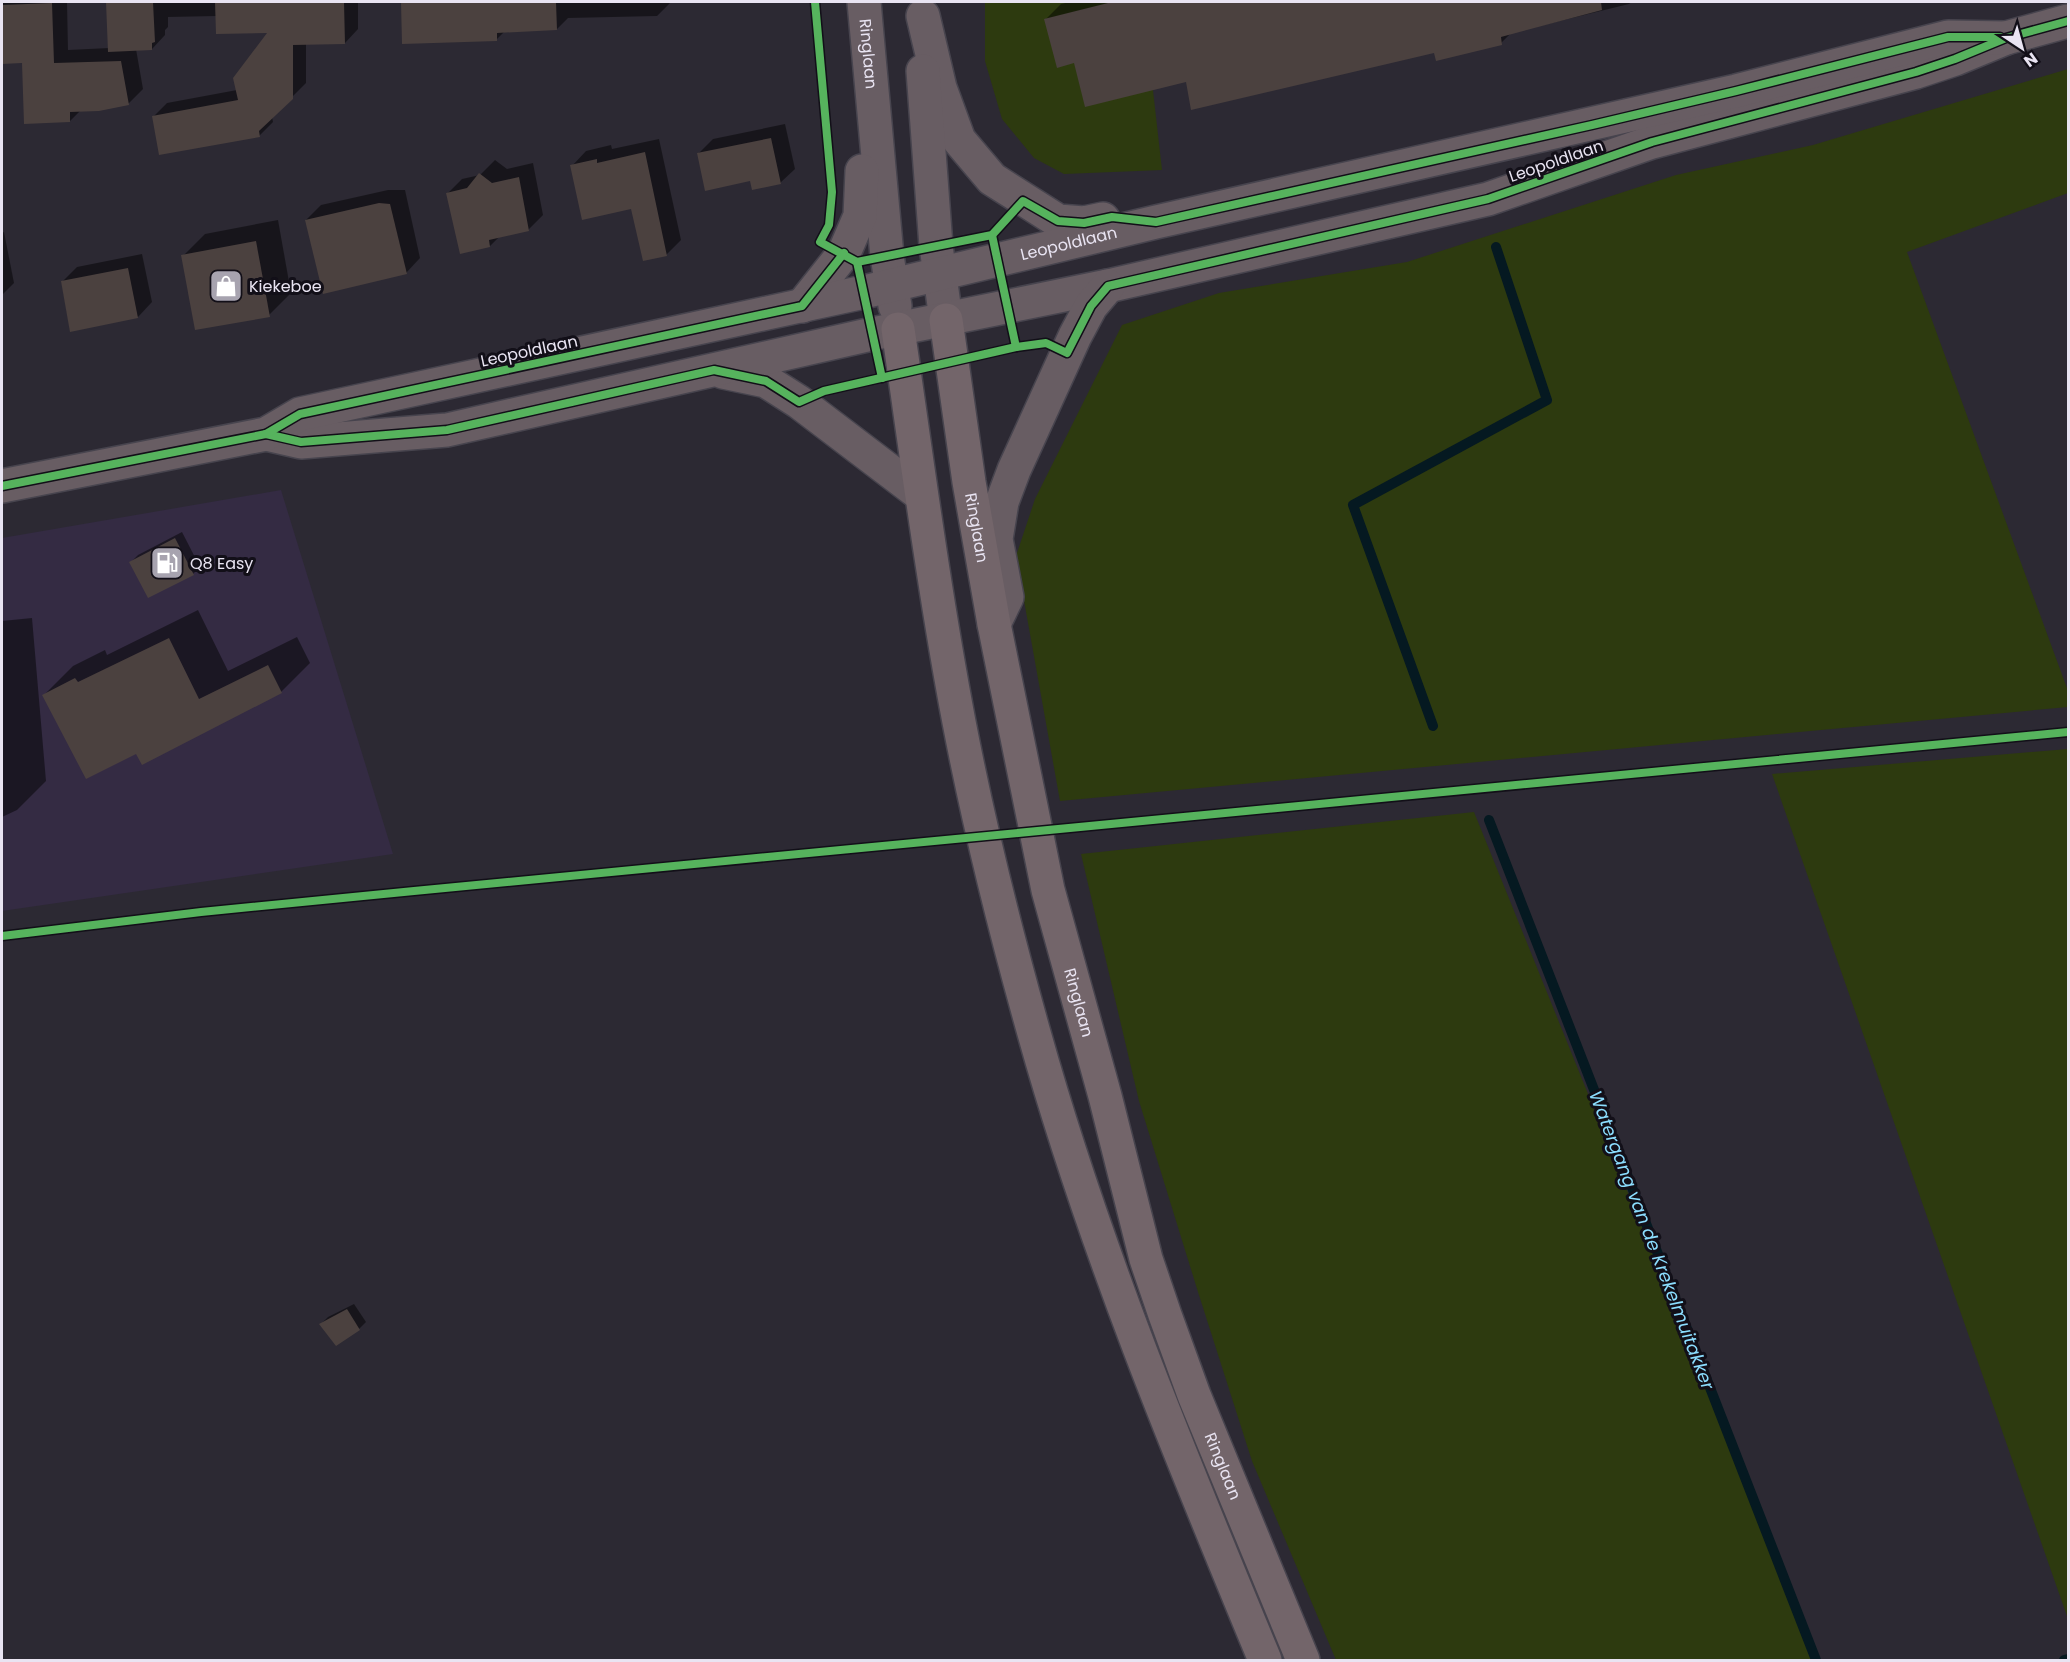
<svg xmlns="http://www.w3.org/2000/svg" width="2070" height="1662" viewBox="0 0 2070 1662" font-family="Poppins,sans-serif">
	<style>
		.built { fill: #342b43 }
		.green { fill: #2d3a0f }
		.shadow { fill: #0007 }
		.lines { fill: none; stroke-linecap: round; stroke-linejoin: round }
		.stream { stroke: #051921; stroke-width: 10 }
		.building { fill: #4b413f }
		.major-casing { stroke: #47444e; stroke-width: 36 }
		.highway-casing { stroke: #47444e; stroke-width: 36 }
		.major { stroke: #685d63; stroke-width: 33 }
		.highway { stroke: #73656a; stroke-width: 33 }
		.rail { stroke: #625f67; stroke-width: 4.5 }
		.cycleway-casing { stroke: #120f18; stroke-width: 11 }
		.cycleway { stroke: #56b35d; stroke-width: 8 }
		.labels { text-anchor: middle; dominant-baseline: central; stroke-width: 6; stroke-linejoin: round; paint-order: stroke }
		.street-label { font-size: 16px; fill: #e9e4f2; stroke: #120f18 }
		.poi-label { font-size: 16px; fill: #e9e4f2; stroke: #120f18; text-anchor: start }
		.water-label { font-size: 18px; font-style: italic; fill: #8bddfe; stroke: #120f18 }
	</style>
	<rect width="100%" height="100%" fill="#2c2933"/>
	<!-- built -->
	<path class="built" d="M 281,490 L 393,854 L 2,911 L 2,538 Z"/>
	<!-- green -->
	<g class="green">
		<path d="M 985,2 L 1143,2 L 1162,170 L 1064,174 L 1034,158 L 1002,119 L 985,61 Z"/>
		<path d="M 2068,69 L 2068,193 L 1907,252 L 2068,691 L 2068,707 L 1060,801 L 1016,556 L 1035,499 L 1122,325 L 1219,293 L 1407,262 L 1676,175 L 1813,145 Z"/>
		<path d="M 2068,749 L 2068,1619 L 1772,774 Z"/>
		<path d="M 1474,812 L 1817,1660 L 1336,1660 L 1252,1461 L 1198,1292 L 1139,1101 L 1081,854 Z"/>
	</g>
	<!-- shadow -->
	<g class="shadow">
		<path d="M 4,2 L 67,2 L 68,50 L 109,48 L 108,2 L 358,2 L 358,29 L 345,43 L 306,44 L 306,83 L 272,117 L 273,122 L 259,136 L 154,116 L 167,103 L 237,90 L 270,31 L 217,16 L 168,17 L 168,27 L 165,30 L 165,35 L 152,49 L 136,49 L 143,89 L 129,103 L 81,110 L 70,121 L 24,61 L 2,62 L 2,4 Z"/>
		<path d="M 402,2 L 670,2 L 670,3 L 657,16 L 568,18 L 557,29 L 505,31 L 497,39 L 403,43 Z"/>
		<path d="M 1070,2 L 1632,2 L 1629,4 L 1511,33 L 1501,43 L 1187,80 L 1076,61 L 1046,19 L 1061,4 Z"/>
		<path d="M 785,124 L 795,169 L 780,183 L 752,179 L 698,154 L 713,139 Z"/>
		<path d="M 659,139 L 681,240 L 666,255 L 632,207 L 572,166 L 586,151 L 611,145 L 612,149 Z"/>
		<path d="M 495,160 L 507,169 L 533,163 L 543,215 L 528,230 L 500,236 L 490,246 L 448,193 L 462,179 L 480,175 Z"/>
		<path d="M 388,190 L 405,190 L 420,258 L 406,273 L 306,220 L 321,205 Z"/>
		<path d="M 278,220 L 291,293 L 269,315 L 183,256 L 205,234 Z"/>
		<path d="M 4,232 L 14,283 L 2,295 L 2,233 Z"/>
		<path d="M 142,254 L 152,302 L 138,317 L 63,281 L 77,267 Z"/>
		<path d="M 182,532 L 200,567 L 193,574 L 131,562 L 138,555 Z"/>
		<path d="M 198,610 L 228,671 L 297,637 L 310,663 L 281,692 L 137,752 L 44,695 L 73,666 L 105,650 L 107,655 Z"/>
		<path d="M 32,618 L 46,781 L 17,810 L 2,817 L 2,621 Z"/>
		<path d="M 354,1304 L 366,1322 L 359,1329 L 321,1324 L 328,1317 Z"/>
	</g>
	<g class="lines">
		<!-- stream -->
		<g class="stream">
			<path d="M 1433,726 L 1353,505 L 1547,400 L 1496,247"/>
			<path d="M 1489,820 L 1816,1660"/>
			<path d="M 2064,1660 L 2068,1659"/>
		</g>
	</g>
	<!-- building -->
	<g class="building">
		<path d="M 106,2 L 153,2 L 155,42 L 152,43 L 152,50 L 108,52 Z"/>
		<path d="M 215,2 L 344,2 L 345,44 L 293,45 L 293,99 L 259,131 L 260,137 L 159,155 L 152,116 L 238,100 L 233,78 L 267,33 L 216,34 Z"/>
		<path d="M 401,2 L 556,2 L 557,30 L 497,33 L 497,41 L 402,44 Z"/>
		<path d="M 1112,2 L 1601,2 L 1602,10 L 1501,37 L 1502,45 L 1436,61 L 1434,53 L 1191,110 L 1186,82 L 1085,107 L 1074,63 L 1057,68 L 1044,19 Z"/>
		<path d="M 52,3 L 54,63 L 121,61 L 129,105 L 99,111 L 70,112 L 70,122 L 24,124 L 22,63 L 2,64 L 2,5 Z"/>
		<path d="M 771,138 L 781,184 L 752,190 L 750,181 L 705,191 L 697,153 Z"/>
		<path d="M 645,152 L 667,256 L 643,261 L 631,209 L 582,220 L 570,165 L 597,159 L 597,163 Z"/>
		<path d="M 479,173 L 492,183 L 519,177 L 529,231 L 489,240 L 490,247 L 460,254 L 446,193 L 467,188 Z"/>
		<path d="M 379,203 L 390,204 L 407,274 L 323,294 L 305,220 Z"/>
		<path d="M 256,241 L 270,317 L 195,330 L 181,255 Z"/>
		<path d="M 128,268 L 138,318 L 70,332 L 61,281 Z"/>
		<path d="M 175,538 L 194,575 L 148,598 L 129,562 Z"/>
		<path d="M 169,638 L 199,699 L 268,665 L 282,693 L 142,765 L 136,754 L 86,779 L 42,695 L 75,678 L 78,682 Z"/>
		<path d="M 347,1309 L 360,1330 L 336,1346 L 319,1324 Z"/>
	</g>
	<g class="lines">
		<defs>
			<g id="major">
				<path id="s1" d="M 864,2 L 887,256 L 895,306"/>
				<path d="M 923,16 L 940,88 L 959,140 L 992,179 L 1058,221 L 1084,223 L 1103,219"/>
				<path d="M 923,71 L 936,246 L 946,320"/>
				<path d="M 802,306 L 844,253 L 860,216 L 862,171"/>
				<path d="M 723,372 L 766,381 L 799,402 L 920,494"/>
				<path d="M 266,434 L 301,442 L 447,430 L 872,334 L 1108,286 L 1488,199 L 1652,142 L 1916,72 L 1955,59 L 2006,38 L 2068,21"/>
				<path id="s2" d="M 2,486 L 266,434 L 300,414 L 864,292 L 1156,222 L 1736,91 L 1948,37 L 2006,38"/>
				<path d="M 994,624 L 1007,597 L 996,539 L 1002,502 L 1014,470 L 1075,336 L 1091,306 L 1108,286"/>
			</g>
			<g id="highway">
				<path id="s3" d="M 946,320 L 969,482 L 994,624 L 1048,890 L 1105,1096 L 1146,1259 L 1165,1315 L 1194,1395 L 1303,1660"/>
				<path d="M 898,329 C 917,460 934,591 959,722 C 979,826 1005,930 1034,1033 C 1094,1248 1180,1455 1265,1660"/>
			</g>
		</defs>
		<!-- major casing -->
		<use href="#major" class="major-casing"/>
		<!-- highway casing -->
		<use href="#highway" class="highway-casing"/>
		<!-- major -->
		<use href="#major" class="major"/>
		<!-- highway -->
		<use href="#highway" class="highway"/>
		<!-- rail -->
		<path class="rail" d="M 2,936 L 201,912 L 414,891 L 2068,732"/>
		<defs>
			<g id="cycleway">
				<path d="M 815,2 L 832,192 L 829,225 L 820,242 L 857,262 L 882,378"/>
				<path d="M 992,235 L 1016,347"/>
				<path d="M 857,262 L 992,235 L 1023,201 L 1058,221 L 1084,223 L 1112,217 L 1156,222 L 1592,125 L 1736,91 L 1948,37 L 2000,37"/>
				<path d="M 266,434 L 301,442 L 447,430 L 714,370 L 766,381 L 799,402 L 824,391 L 1016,347 L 1046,343 L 1067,353 L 1091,306 L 1108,286 L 1488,199 L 1652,142 L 1916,72 L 1955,59 L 2006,38 L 2068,21"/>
				<path d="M 2,486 L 266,434 L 300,414 L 802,306 L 844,253"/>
				<path d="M 2,936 L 201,912 L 414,891 L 2068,732"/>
			</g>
		</defs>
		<!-- cycleway casing -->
		<use href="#cycleway" class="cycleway-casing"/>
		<!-- cycleway -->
		<use href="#cycleway" class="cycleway"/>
	</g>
	<!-- icons -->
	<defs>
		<symbol id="shop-square" viewBox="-11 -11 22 22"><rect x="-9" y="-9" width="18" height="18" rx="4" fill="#a7a3af" stroke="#120f18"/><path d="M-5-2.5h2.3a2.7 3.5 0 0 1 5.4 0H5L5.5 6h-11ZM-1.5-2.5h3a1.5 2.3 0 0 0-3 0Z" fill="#fff"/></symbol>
		<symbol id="fuel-square" viewBox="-11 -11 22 22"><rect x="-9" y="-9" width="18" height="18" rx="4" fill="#a7a3af" stroke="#120f18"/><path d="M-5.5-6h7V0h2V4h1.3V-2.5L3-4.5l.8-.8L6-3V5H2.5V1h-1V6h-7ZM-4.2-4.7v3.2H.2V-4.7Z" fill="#fff"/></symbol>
	</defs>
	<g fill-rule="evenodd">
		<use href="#shop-square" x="207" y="267" width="38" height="38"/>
		<use href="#fuel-square" x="148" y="544" width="38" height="38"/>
	</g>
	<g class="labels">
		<!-- street labels -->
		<g class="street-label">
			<text stroke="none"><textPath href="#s1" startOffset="52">Ringlaan</textPath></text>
			<text transform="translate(1556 161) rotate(-19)">Leopoldlaan</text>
			<text stroke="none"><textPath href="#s2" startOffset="1096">Leopoldlaan</textPath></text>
			<text transform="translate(529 351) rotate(-12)">Leopoldlaan</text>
			<text stroke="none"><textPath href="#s3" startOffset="210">Ringlaan</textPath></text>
			<text stroke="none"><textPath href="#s3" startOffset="696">Ringlaan</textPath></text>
			<text stroke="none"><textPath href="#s3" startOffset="1182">Ringlaan</textPath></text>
		</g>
		<!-- poi labels -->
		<g class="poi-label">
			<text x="249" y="286">Kiekeboe</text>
			<text x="190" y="563">Q8 Easy</text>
		</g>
		<!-- water labels -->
		<g class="water-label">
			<text transform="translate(1652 1240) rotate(69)">Watergang van de Krekelmuitakker</text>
		</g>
	</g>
	<!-- border -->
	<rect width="2070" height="1662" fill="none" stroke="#e9e4f2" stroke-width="6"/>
	<!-- north arrow -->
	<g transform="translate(2022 48) rotate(144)" stroke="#120f18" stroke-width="4.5" paint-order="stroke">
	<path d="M0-4.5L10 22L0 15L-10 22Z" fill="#e9e4f2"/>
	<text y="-9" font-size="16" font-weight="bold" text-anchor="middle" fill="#e9e4f2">N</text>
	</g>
</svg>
